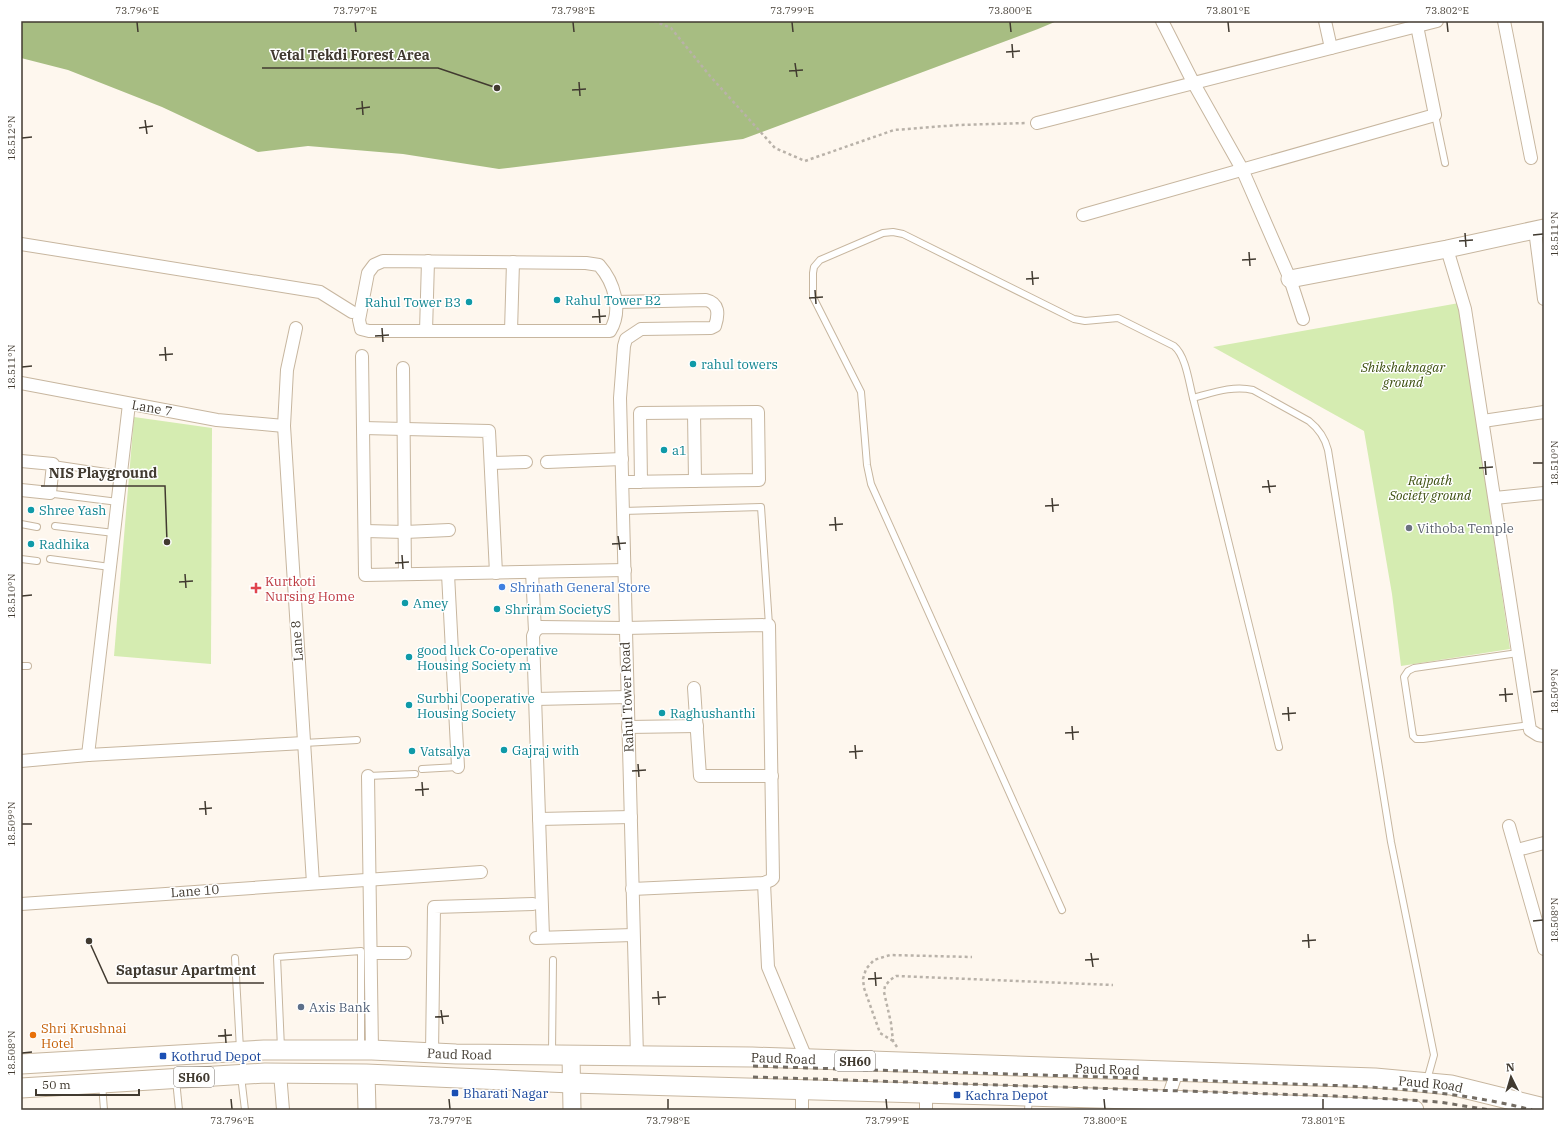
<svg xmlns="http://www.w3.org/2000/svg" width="1565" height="1131" viewBox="0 0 1565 1131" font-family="'IBM Plex Serif',serif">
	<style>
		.green { fill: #d5ecb1 }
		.forest { fill: #a7bd82 }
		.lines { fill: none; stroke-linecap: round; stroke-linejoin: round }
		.lane-casing { stroke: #c7b69f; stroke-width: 8 }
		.street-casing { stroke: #c7b69f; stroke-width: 14 }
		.secondary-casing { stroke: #c7b69f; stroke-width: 19 }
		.primary-casing { stroke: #c7b69f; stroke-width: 21 }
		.path { stroke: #b9b2a9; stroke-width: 2.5; stroke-dasharray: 3 3; stroke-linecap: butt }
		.lane { stroke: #fff; stroke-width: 6 }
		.street { stroke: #fff; stroke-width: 12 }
		.secondary { stroke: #fff; stroke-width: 17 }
		.primary { stroke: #fff; stroke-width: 19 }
		.rail { stroke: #736c63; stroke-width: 3; stroke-dasharray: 5 5; stroke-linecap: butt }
		.ticks { fill: none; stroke: #413a30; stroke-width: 1.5 }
		.culture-dot { fill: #0f9aa8; stroke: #fff; stroke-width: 1.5 }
		.worship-dot { fill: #6b7280; stroke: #fff; stroke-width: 1.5 }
		.shop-dot { fill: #3f7fe0; stroke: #fff; stroke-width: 1.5 }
		.health-dot { fill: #e0444e; stroke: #fff; stroke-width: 1.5 }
		.service-dot { fill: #5c6f8a; stroke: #fff; stroke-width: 1.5 }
		.food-dot { fill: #e8710a; stroke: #fff; stroke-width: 1.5 }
		.transit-dot { fill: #1a4fb4; stroke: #fff; stroke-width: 1.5 }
		.labels { text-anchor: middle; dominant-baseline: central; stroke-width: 3; stroke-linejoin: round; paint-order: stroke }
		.shield { fill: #fff; stroke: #7a756e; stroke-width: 1 }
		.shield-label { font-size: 12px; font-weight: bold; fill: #413a30 }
		.culture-label { font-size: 13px; fill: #0d838f; stroke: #fff; text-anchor: start }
		.park-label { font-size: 13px; font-style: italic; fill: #3a4d0c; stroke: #fff }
		.street-label { font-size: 13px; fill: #413a30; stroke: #fff }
		.worship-label { font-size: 13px; fill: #5b616d; stroke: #fff; text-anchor: start }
		.health-label { font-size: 13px; fill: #be3a42; stroke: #fff; text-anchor: start }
		.shop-label { font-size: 13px; fill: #366cbe; stroke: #fff; text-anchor: start }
		.service-label { font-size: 13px; fill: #4e5e75; stroke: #fff; text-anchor: start }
		.food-label { font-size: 13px; fill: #c56008; stroke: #fff; text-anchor: start }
		.transit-label { font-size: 13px; fill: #164399; stroke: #fff; text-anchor: start }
		.leader { fill: none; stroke: #413a30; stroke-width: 1.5 }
		.callout-dot { fill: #413a30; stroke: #fff; stroke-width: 1.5 }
		.callout-label { font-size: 14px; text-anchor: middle; font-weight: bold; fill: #413a30; stroke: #fff; stroke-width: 3; stroke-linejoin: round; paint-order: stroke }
		.neatline { fill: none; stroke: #413a30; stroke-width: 1.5 }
		.ticks-label { font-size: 10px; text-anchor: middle; fill: #413a30 }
	</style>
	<rect width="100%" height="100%" fill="#fef7ee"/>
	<!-- green -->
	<g class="green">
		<path d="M 1459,303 L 1510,649 L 1401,666 L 1392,594 L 1364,431 L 1213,347 Z"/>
		<path d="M 134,417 L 212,428 L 211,664 L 114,656 Z"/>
	</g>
	<!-- forest -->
	<path class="forest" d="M 21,21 L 1057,21 L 1038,29 L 743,139 L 499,169 L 403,154 L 308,146 L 258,152 L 162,107 L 68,70 L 21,58 Z"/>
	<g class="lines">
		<defs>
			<g id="lane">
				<path d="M 1435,115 L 1445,163"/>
				<path d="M 1193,398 L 1279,747"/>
				<path d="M 53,464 L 120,474"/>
				<path d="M 54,494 L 118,502"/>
				<path d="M 623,511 L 761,507 L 769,625"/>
				<path d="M 21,524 L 37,527"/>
				<path d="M 55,526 L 114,533"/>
				<path d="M 21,559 L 37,561"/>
				<path d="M 50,559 L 110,567"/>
				<path d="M 1518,653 L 1414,668 L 1408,671 L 1404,677 L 1413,736 L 1416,739 L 1423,739 L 1530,725"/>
				<path d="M 21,666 L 28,666"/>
				<path d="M 304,743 L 357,740"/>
				<path d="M 422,769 L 458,767"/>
				<path d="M 368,776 L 415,774"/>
				<path d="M 1062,910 L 871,484 L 867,465 L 861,392 L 813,297 L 813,273 L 814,267 L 820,260 L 883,233 L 893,232 L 903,234 L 1074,319 L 1085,321 L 1118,318 L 1174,346 C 1186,356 1189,383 1193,398 C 1212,393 1233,385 1253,390 L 1309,421 C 1319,429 1325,438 1328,450 L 1391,842 L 1434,1055 L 1427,1080"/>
				<path d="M 235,958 L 240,1049"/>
				<path d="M 281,1048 L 277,957 L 361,951 L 361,1048"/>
				<path d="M 552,1053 L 553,960"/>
				<path d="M 241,1076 L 245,1110"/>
				<path d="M 176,1080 L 179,1110"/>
				<path d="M 102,1084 L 104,1110"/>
				<path d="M 1028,1110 L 1029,1098"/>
			</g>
			<g id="street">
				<path d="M 1162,21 L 1193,82 L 1242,169 L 1290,279 L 1303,319"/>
				<path d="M 1325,21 L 1331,48"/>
				<path d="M 1504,21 L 1531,158"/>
				<path d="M 1037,123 L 1437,21"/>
				<path d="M 1083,215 L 1435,115 L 1416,21"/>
				<path d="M 1535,230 L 1544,299"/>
				<path d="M 21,244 L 320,292 L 352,312"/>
				<path d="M 1447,249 L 1465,309 L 1530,730 L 1538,735 L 1544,736"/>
				<path d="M 383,261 L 586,263 L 599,265 C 614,282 623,310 610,331 L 369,331 L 361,329 L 359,320 L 368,273 L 374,265 Z"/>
				<path d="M 617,302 L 706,300 C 719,303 719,314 715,326 L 711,328 L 641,329 L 626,339 L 624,346 L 620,398 L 637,1057"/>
				<path d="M 296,328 L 287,370 L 284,426 L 313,883"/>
				<path d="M 426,331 L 428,261"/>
				<path d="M 511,331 L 513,262"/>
				<path d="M 362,356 L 365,575 L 625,570"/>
				<path d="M 403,368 L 405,574"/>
				<path d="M 21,383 L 217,420 L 284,426"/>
				<path d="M 694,413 L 695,481"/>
				<path d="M 1483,421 L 1544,412"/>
				<path d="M 363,428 L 489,431 L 496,573"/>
				<path d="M 21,461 L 53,464 L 50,493 L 21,490"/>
				<path d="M 547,462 L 622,459"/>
				<path d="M 491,463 L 526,462"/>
				<path d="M 623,482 L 759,480 L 758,412 L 640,413 L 641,482"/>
				<path d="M 1495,498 L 1544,493"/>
				<path d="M 365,531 L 405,532 L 449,530"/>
				<path d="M 532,572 L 535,631"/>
				<path d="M 448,574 L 458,767"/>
				<path d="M 694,688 L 700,776 L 772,776"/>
				<path d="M 535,699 L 628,697"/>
				<path d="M 628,727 L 697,726"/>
				<path d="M 88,755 L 129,404"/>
				<path d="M 21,761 L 88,755 L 304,743"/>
				<path d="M 368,776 L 372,1050"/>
				<path d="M 539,819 L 631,817"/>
				<path d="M 1509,826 L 1544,949"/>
				<path d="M 1517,850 L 1544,843"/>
				<path d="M 764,883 L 768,967 L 806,1058"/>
				<path d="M 21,904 L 481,872"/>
				<path d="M 543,937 L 533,636 L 535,631 L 540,627 L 625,628 L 769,625 L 773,878 L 771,880 L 764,883 L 632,889"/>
				<path d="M 536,938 L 633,935"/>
				<path d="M 371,953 L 405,953"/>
				<path d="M 432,1053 L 434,907 L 533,904"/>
				<path d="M 280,1073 L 283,1110"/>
				<path d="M 802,1110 L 802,1089"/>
				<path d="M 926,1110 L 926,1093"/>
				<path d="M 1164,1110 L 1177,1071"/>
			</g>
			<g id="secondary">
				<path d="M 1290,279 L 1447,249 L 1544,228"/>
				<path d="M 571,1055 L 572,1110"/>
				<path d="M 366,1074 L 367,1110"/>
			</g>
			<g id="primary">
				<path id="s1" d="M 21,1064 L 264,1050 L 372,1050 L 456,1054 L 752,1057 L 1375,1078 L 1451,1085 L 1544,1108"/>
				<path d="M 21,1088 L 265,1073 L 366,1074 L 571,1083 L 1168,1100 L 1414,1110"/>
			</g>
		</defs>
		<!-- lane casing -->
		<use href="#lane" class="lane-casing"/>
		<!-- street casing -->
		<use href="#street" class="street-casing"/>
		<!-- secondary casing -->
		<use href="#secondary" class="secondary-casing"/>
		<!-- primary casing -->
		<use href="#primary" class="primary-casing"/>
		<!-- path -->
		<g class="path">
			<path d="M 654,21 L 671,28 L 710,76 L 775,148 L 805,161 L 894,130 L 958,125 L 1026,123"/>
			<path d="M 893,1041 L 880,1033 L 864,988 L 863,979 L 866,969 L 874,960 L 890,955 L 972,957"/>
			<path d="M 897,1047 L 893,1041 L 891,1023 L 884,992 L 885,986 L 890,980 L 896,976 L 1113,985"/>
		</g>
		<!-- lane -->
		<use href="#lane" class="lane"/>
		<!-- street -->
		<use href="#street" class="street"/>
		<!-- secondary -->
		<use href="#secondary" class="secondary"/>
		<!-- primary -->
		<use href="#primary" class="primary"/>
		<!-- rail -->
		<g class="rail">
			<path d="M 753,1066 C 914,1072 1075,1075 1236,1082 C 1334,1086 1436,1085 1532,1110"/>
			<path d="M 753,1077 L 1335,1096 L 1409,1100 L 1439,1102 L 1490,1110"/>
		</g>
	</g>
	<!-- ticks -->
	<path class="ticks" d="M 137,22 L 138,32M 355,22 L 356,32M 573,22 L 574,32M 792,22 L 793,32M 1010,22 L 1011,32M 1228,22 L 1229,32M 1447,22 L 1448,32M 1012,44 L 1013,58M 1006,52 L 1020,51M 795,63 L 797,77M 789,71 L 803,70M 579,82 L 580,96M 572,90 L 586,89M 362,101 L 363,115M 356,109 L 370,107M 145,120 L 147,134M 139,128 L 153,126M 22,138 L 32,137M 1465,233 L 1466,247M 1533,235 L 1543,234M 1459,241 L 1473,240M 1249,252 L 1250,266M 1242,260 L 1256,259M 1032,271 L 1033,285M 1026,279 L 1039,278M 815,290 L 816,304M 809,298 L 823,297M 599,309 L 600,323M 592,317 L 606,316M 382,328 L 383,342M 375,336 L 389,335M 165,347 L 166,361M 159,355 L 173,354M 22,367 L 32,366M 1485,461 L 1486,475M 1533,463 L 1543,463M 1479,468 L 1493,467M 1268,480 L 1270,493M 1262,487 L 1276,486M 1052,498 L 1053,512M 1045,506 L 1059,505M 835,517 L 836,531M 829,525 L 843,524M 618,536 L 620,550M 612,544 L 626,543M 402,555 L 403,569M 395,563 L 409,562M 185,574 L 186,588M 179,582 L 193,581M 22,596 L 32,595M 1505,688 L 1506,702M 1533,692 L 1543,691M 1499,695 L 1513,694M 1288,707 L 1289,721M 1282,714 L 1296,713M 1072,726 L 1073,740M 1065,733 L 1079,732M 855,745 L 856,759M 849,752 L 863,751M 638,764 L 639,777M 632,771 L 646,770M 422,782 L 423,796M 415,790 L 429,789M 205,801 L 206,815M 199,809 L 212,808M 22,824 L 32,824M 1533,921 L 1543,920M 1308,934 L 1309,948M 1302,941 L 1316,940M 1091,953 L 1093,967M 1085,960 L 1099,959M 875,972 L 876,986M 868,979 L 882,978M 658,991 L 659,1005M 652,998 L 666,997M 441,1010 L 443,1024M 435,1017 L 449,1016M 225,1029 L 226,1043M 218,1036 L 232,1035M 22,1053 L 32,1052M 231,1099 L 232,1109M 449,1099 L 450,1109M 668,1099 L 668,1109M 886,1099 L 887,1109M 1104,1099 L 1105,1109M 1323,1099 L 1323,1109"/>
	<!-- markers -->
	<g class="culture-dot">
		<circle cx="557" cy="300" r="4"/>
		<circle cx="469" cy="302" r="4"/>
		<circle cx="693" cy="364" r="4"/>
		<circle cx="664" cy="450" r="4"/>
		<circle cx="31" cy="510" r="4"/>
		<circle cx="31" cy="544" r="4"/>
		<circle cx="405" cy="603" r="4"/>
		<circle cx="497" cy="609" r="4"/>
		<circle cx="409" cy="657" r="4"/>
		<circle cx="409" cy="705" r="4"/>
		<circle cx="662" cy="713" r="4"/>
		<circle cx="504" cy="750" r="4"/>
		<circle cx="412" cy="751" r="4"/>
	</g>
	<circle class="worship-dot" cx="1409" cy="528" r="4"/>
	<circle class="shop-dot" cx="502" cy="587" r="4"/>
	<path class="health-dot" d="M254 582h4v4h4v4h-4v4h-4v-4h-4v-4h4z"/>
	<circle class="service-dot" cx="301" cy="1007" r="4"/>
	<circle class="food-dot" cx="33" cy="1035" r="4"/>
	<g class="transit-dot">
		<rect x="159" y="1052" width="8" height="8" rx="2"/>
		<rect x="451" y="1089" width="8" height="8" rx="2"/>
		<rect x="953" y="1091" width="8" height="8" rx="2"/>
	</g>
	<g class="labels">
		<!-- shield labels -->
		<g class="shield">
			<rect x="835" y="1051" width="40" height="20" rx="3"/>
			<rect x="174" y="1067" width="40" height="20" rx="3"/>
		</g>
		<g class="shield-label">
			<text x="855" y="1061">SH60</text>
			<text x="194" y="1077">SH60</text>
		</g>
		<!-- culture labels -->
		<g class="culture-label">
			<text x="565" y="300">Rahul Tower B2</text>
			<text x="461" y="302" text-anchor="end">Rahul Tower B3</text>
			<text x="701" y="364">rahul towers</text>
			<text x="672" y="450">a1</text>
			<text x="39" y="510">Shree Yash</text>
			<text x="39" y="544">Radhika</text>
			<text x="413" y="603">Amey</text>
			<text x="505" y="609">Shriram SocietyS</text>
			<text x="417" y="650">good luck Co-operative<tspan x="417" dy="15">Housing Society m</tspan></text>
			<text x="417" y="698">Surbhi Cooperative<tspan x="417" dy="15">Housing Society</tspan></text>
			<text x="670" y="713">Raghushanthi</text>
			<text x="512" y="750">Gajraj with</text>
			<text x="420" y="751">Vatsalya</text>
		</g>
		<!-- park labels -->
		<g class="park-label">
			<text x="1403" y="367">Shikshaknagar<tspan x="1403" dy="15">ground</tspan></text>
			<text x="1430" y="480">Rajpath<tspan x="1430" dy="15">Society ground</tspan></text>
		</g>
		<!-- street labels -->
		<g class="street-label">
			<text transform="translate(152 408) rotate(10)">Lane 7</text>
			<text transform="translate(297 641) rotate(-94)">Lane 8</text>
			<text transform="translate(627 697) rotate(-92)">Rahul Tower Road</text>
			<text transform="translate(195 891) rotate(-4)">Lane 10</text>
			<text stroke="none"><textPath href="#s1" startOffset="439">Paud Road</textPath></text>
			<text stroke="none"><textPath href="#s1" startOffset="763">Paud Road</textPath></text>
			<text stroke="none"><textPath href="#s1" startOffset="1087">Paud Road</textPath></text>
			<text stroke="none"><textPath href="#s1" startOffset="1411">Paud Road</textPath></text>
		</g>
		<!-- worship labels -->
		<g class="worship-label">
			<text x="1417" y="528">Vithoba Temple</text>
		</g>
		<!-- health labels -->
		<g class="health-label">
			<text x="265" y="581">Kurtkoti<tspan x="265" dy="15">Nursing Home</tspan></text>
		</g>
		<!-- shop labels -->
		<g class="shop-label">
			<text x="510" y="587">Shrinath General Store</text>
		</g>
		<!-- service labels -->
		<g class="service-label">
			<text x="309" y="1007">Axis Bank</text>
		</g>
		<!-- food labels -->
		<g class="food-label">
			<text x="41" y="1028">Shri Krushnai<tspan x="41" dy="15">Hotel</tspan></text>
		</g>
		<!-- transit labels -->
		<g class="transit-label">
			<text x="171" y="1056">Kothrud Depot</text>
			<text x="463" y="1093">Bharati Nagar</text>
			<text x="965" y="1095">Kachra Depot</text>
		</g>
	</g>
	<!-- callouts -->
	<path class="leader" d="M497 88L438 68H262M167 542L165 486H41M89 941L108 983H264"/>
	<g class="callout-dot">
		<circle cx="497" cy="88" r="4"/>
		<circle cx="167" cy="542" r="4"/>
		<circle cx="89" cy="941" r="4"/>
	</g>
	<g class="callout-label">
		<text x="350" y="60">Vetal Tekdi Forest Area</text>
		<text x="103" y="478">NIS Playground</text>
		<text x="186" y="975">Saptasur Apartment</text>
	</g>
	<!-- border -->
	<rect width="1565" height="1131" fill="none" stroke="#ffffff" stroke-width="44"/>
	<!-- north arrow -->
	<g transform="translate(1511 1077) rotate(355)" stroke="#ffffff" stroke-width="3" paint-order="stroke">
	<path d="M0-3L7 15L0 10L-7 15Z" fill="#413a30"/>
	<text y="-6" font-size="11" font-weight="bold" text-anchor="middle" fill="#413a30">N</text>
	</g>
	<!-- scale -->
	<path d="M36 1089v6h103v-6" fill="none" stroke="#413a30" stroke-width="2"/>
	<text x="42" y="1089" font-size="12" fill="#413a30" stroke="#ffffff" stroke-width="3" paint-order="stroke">50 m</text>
	<rect x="22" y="22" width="1521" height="1087" class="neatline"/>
	<g class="ticks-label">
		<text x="137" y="14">73.796°E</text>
		<text x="355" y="14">73.797°E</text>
		<text x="573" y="14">73.798°E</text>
		<text x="792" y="14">73.799°E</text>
		<text x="1010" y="14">73.800°E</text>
		<text x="1228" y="14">73.801°E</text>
		<text x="1447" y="14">73.802°E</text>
		<text transform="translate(11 138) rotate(-90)" y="4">18.512°N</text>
		<text transform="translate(1554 234) rotate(-90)" y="4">18.511°N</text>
		<text transform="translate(11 367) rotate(-90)" y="4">18.511°N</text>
		<text transform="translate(1554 463) rotate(-90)" y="4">18.510°N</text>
		<text transform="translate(11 596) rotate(-90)" y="4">18.510°N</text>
		<text transform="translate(1554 691) rotate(-90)" y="4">18.509°N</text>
		<text transform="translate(11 824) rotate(-90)" y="4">18.509°N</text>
		<text transform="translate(1554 920) rotate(-90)" y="4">18.508°N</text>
		<text transform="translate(11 1053) rotate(-90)" y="4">18.508°N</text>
		<text x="232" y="1124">73.796°E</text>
		<text x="450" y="1124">73.797°E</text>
		<text x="668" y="1124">73.798°E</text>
		<text x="887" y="1124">73.799°E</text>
		<text x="1105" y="1124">73.800°E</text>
		<text x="1323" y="1124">73.801°E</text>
	</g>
</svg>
